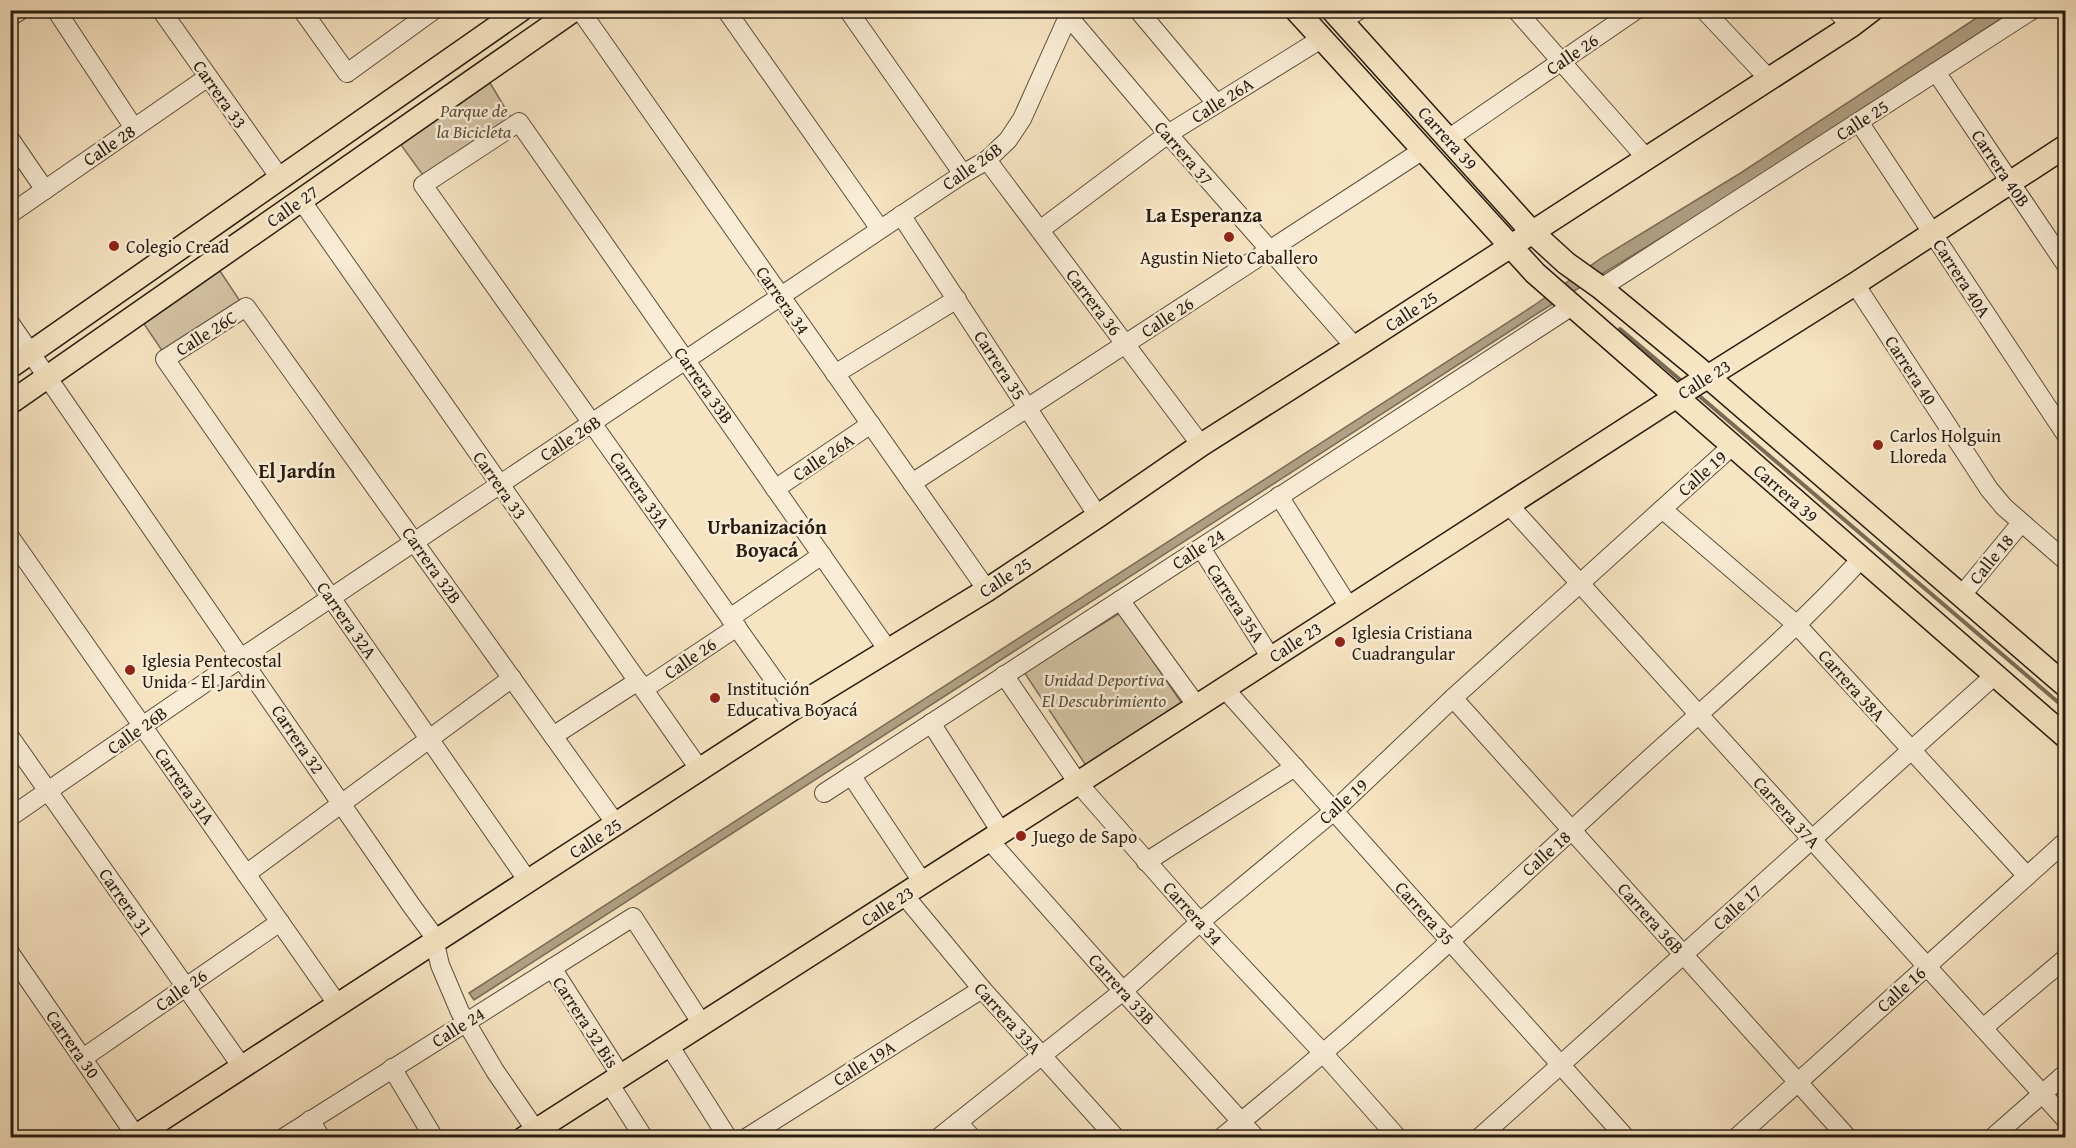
<svg xmlns="http://www.w3.org/2000/svg" width="2076" height="1148" viewBox="0 0 2076 1148" font-family="'Gentium Book Plus',serif">
	<style>
		.green { fill: #d4c2a4; stroke: #7e6f5a; stroke-width: 1.5 }
		.water { fill: #b1a085; stroke: #7a6b56; stroke-width: 1.5 }
		.lines { fill: none; stroke-linecap: round; stroke-linejoin: round }
		.stream { stroke: #7a6b56; stroke-width: 4 }
		.minor-casing { stroke: #5c4e3c; stroke-width: 20 }
		.major-casing { stroke: #281c10; stroke-width: 25 }
		.minor { stroke: #faedd7; stroke-width: 18 }
		.major { stroke: #f7e4c2; stroke-width: 22 }
		.poi-dot { fill: #8f2418; stroke: #faedd7; stroke-width: 2 }
		.labels { text-anchor: middle; dominant-baseline: central; stroke-width: 5; stroke-linejoin: round; paint-order: stroke }
		.street-label { font-size: 18px; fill: #281c10; stroke: #faedd7 }
		.park-label { font-size: 18px; font-style: italic; fill: #5c4e3c; stroke: #faedd7 }
		.poi-label { font-size: 18px; fill: #281c10; stroke: #faedd7; text-anchor: start }
		.neighbourhood-label { font-size: 20px; font-weight: bold; fill: #281c10; stroke: #faedd7 }
	</style>
	<rect width="100%" height="100%" fill="#f7e4c2"/>
	<filter id="stains"><feTurbulence type="fractalNoise" baseFrequency=".00333" numOctaves="4"/><feColorMatrix values="0 0 0 0 .2 0 0 0 0 .09 0 0 0 0 .02 0 0 0 .5 -.17"/></filter>
	<radialGradient id="worn" r=".72"><stop offset=".6" stop-color="#630" stop-opacity="0"/><stop offset="1" stop-color="#630" stop-opacity=".3"/></radialGradient>
	<!-- green -->
	<g class="green">
		<path d="M 490,83 L 513,121 L 425,178 L 401,145 Z"/>
		<path d="M 220,271 L 244,307 L 165,355 L 144,324 Z"/>
		<path d="M 1120,613 L 1183,705 L 1087,767 L 1024,672 Z"/>
	</g>
	<!-- water -->
	<path class="water" d="M 1987,11 L 2013,11 L 1746,186 L 1538,313 L 474,1000 L 469,993 L 1533,306 L 1603,257 L 1739,174 Z"/>
	<g class="lines">
		<!-- stream -->
		<g class="stream">
			<path d="M 1620,329 L 1684,383"/>
			<path d="M 1697,394 L 2066,709"/>
		</g>
		<defs>
			<g id="minor">
				<path d="M 56,10 L 134,128"/>
				<path d="M 161,10 L 280,178"/>
				<path d="M 302,10 L 347,73 L 434,10"/>
				<path d="M 580,10 L 987,590"/>
				<path d="M 726,10 L 880,229"/>
				<path d="M 848,10 L 963,174"/>
				<path d="M 1063,10 L 1168,134 L 1355,347"/>
				<path d="M 1138,10 L 1216,103"/>
				<path d="M 1516,10 L 1646,158"/>
				<path d="M 1704,10 L 1769,79"/>
				<path d="M 1836,10 L 1851,26"/>
				<path d="M 10,17 L 21,10"/>
				<path d="M 1342,21 L 1359,10"/>
				<path d="M 1936,72 L 2066,265"/>
				<path d="M 1859,122 L 2066,435"/>
				<path d="M 10,139 L 45,190"/>
				<path d="M 1448,139 L 1636,10"/>
				<path d="M 987,160 L 1201,445"/>
				<path d="M 301,200 L 700,770"/>
				<path d="M 10,214 L 208,77"/>
				<path d="M 901,215 L 1098,516"/>
				<path d="M 1040,230 L 1168,134 L 1321,39"/>
				<path d="M 1855,284 L 1989,489 L 2004,507 L 2066,561"/>
				<path d="M 1601,288 L 2032,10"/>
				<path d="M 10,323 L 411,905 L 433,935 L 440,965 L 460,1012 L 495,1071 L 541,1138"/>
				<path d="M 835,374 L 957,299"/>
				<path d="M 912,483 L 1423,150"/>
				<path d="M 775,489 L 871,424"/>
				<path d="M 1279,496 L 1349,607"/>
				<path d="M 1509,505 L 2066,1120"/>
				<path d="M 1662,509 L 1797,625 L 2027,876"/>
				<path d="M 10,537 L 338,1005"/>
				<path d="M 1201,548 L 1271,658"/>
				<path d="M 1961,596 L 2021,523"/>
				<path d="M 1120,600 L 1197,706"/>
				<path d="M 730,618 L 822,555"/>
				<path d="M 1004,675 L 1078,783 L 1200,922 L 1323,1053 L 1398,1138"/>
				<path d="M 1224,688 L 1626,1138"/>
				<path d="M 644,689 L 737,627"/>
				<path d="M 1453,698 L 1848,1138"/>
				<path d="M 794,708 L 423,185 L 519,122 L 888,650"/>
				<path d="M 931,723 L 1001,832"/>
				<path d="M 553,736 L 638,681"/>
				<path d="M 10,737 L 242,1067"/>
				<path d="M 851,775 L 923,883"/>
				<path d="M 824,793 L 1572,306"/>
				<path d="M 10,817 L 250,652 L 963,174 L 987,160 L 1008,140 L 1022,119 L 1071,10"/>
				<path d="M 989,840 L 1123,991 L 1256,1138"/>
				<path d="M 1146,862 L 1295,767"/>
				<path d="M 246,874 L 512,678"/>
				<path d="M 528,881 L 165,359 L 246,307 L 616,824"/>
				<path d="M 904,895 L 982,989 L 1116,1138"/>
				<path d="M 10,953 L 136,1136"/>
				<path d="M 552,968 L 621,1076"/>
				<path d="M 1983,1028 L 2066,958"/>
				<path d="M 669,1045 L 728,1138"/>
				<path d="M 83,1058 L 280,922"/>
				<path d="M 392,1068 L 434,1138"/>
				<path d="M 609,1083 L 644,1138"/>
				<path d="M 310,1120 L 321,1138"/>
				<path d="M 958,1122 L 972,1138"/>
				<path d="M 283,1138 L 633,917 L 702,1024"/>
				<path d="M 746,1138 L 982,989"/>
				<path d="M 938,1138 L 1123,991 L 1200,922 L 1334,811 L 1453,698 L 1732,446"/>
				<path d="M 1221,1138 C 1361,1025 1494,902 1626,780 C 1705,707 1789,638 1861,559"/>
				<path d="M 1479,1138 L 1995,675"/>
				<path d="M 1736,1138 L 2066,841"/>
				<path d="M 1992,1138 L 2066,1073"/>
			</g>
			<g id="major">
				<path d="M 1296,10 L 1535,273 L 2066,737"/>
				<path d="M 1332,10 L 1532,232 L 1566,263 L 1601,288 L 1699,369 L 2066,686"/>
				<path d="M 10,367 L 521,10"/>
				<path d="M 10,403 L 574,10"/>
				<path d="M 133,1138 L 794,708 L 987,590 L 1098,516 L 1201,445 L 1355,347 L 1851,26 L 1872,10"/>
				<path d="M 524,1138 L 1078,783 L 1666,403 L 1855,284 L 2066,146"/>
			</g>
		</defs>
		<!-- minor casing -->
		<use href="#minor" class="minor-casing"/>
		<!-- major casing -->
		<use href="#major" class="major-casing"/>
		<!-- minor -->
		<use href="#minor" class="minor"/>
		<!-- major -->
		<use href="#major" class="major"/>
	</g>
	<!-- markers -->
	<g class="poi-dot">
		<circle cx="1229" cy="237" r="6"/>
		<circle cx="114" cy="246" r="6"/>
		<circle cx="1878" cy="445" r="6"/>
		<circle cx="1340" cy="642" r="6"/>
		<circle cx="130" cy="670" r="6"/>
		<circle cx="715" cy="698" r="6"/>
		<circle cx="1021" cy="836" r="6"/>
	</g>
	<g class="labels">
		<!-- street labels -->
		<g class="street-label">
			<text transform="translate(1572 54) rotate(-34)">Calle 26</text>
			<text transform="translate(220 94) rotate(55)">Carrera 33</text>
			<text transform="translate(1222 100) rotate(-32)">Calle 26A</text>
			<text transform="translate(1862 120) rotate(-33)">Calle 25</text>
			<text transform="translate(1448 138) rotate(48)">Carrera 39</text>
			<text transform="translate(109 145) rotate(-34)">Calle 28</text>
			<text transform="translate(1184 153) rotate(49)">Carrera 37</text>
			<text transform="translate(972 166) rotate(-35)">Calle 26B</text>
			<text transform="translate(2001 168) rotate(56)">Carrera 40B</text>
			<text transform="translate(292 206) rotate(-35)">Calle 27</text>
			<text transform="translate(1962 278) rotate(57)">Carrera 40A</text>
			<text transform="translate(783 300) rotate(55)">Carrera 34</text>
			<text transform="translate(1094 302) rotate(53)">Carrera 36</text>
			<text transform="translate(1411 311) rotate(-33)">Calle 25</text>
			<text transform="translate(1167 317) rotate(-33)">Calle 26</text>
			<text transform="translate(206 333) rotate(-32)">Calle 26C</text>
			<text transform="translate(1000 365) rotate(57)">Carrera 35</text>
			<text transform="translate(1911 370) rotate(57)">Carrera 40</text>
			<text transform="translate(1704 379) rotate(-32)">Calle 23</text>
			<text transform="translate(704 385) rotate(55)">Carrera 33B</text>
			<text transform="translate(570 438) rotate(-33)">Calle 26B</text>
			<text transform="translate(823 457) rotate(-34)">Calle 26A</text>
			<text transform="translate(1702 473) rotate(-42)">Calle 19</text>
			<text transform="translate(500 485) rotate(55)">Carrera 33</text>
			<text transform="translate(640 490) rotate(55)">Carrera 33A</text>
			<text transform="translate(1786 493) rotate(41)">Carrera 39</text>
			<text transform="translate(1198 549) rotate(-33)">Calle 24</text>
			<text transform="translate(1991 559) rotate(-51)">Calle 18</text>
			<text transform="translate(432 565) rotate(55)">Carrera 32B</text>
			<text transform="translate(1005 577) rotate(-33)">Calle 25</text>
			<text transform="translate(1236 603) rotate(57)">Carrera 35A</text>
			<text transform="translate(347 620) rotate(55)">Carrera 32A</text>
			<text transform="translate(1295 642) rotate(-33)">Calle 23</text>
			<text transform="translate(690 658) rotate(-34)">Calle 26</text>
			<text transform="translate(1852 685) rotate(48)">Carrera 38A</text>
			<text transform="translate(137 730) rotate(-35)">Calle 26B</text>
			<text transform="translate(298 739) rotate(56)">Carrera 32</text>
			<text transform="translate(185 786) rotate(55)">Carrera 31A</text>
			<text transform="translate(1343 801) rotate(-42)">Calle 19</text>
			<text transform="translate(1787 812) rotate(48)">Carrera 37A</text>
			<text transform="translate(595 838) rotate(-33)">Calle 25</text>
			<text transform="translate(1546 853) rotate(-42)">Calle 18</text>
			<text transform="translate(126 902) rotate(55)">Carrera 31</text>
			<text transform="translate(887 906) rotate(-33)">Calle 23</text>
			<text transform="translate(1737 907) rotate(-42)">Calle 17</text>
			<text transform="translate(1193 913) rotate(48)">Carrera 34</text>
			<text transform="translate(1425 913) rotate(48)">Carrera 35</text>
			<text transform="translate(1651 918) rotate(48)">Carrera 36B</text>
			<text transform="translate(1122 989) rotate(48)">Carrera 33B</text>
			<text transform="translate(1901 989) rotate(-42)">Calle 16</text>
			<text transform="translate(181 990) rotate(-35)">Calle 26</text>
			<text transform="translate(1008 1018) rotate(48)">Carrera 33A</text>
			<text transform="translate(586 1022) rotate(57)">Carrera 32 Bis</text>
			<text transform="translate(458 1027) rotate(-32)">Calle 24</text>
			<text transform="translate(73 1044) rotate(55)">Carrera 30</text>
			<text transform="translate(864 1063) rotate(-32)">Calle 19A</text>
		</g>
		<!-- park labels -->
		<g class="park-label">
			<text x="474" y="110">Parque de<tspan x="474" dy="21">la Bicicleta</tspan></text>
			<text x="1104" y="679">Unidad Deportiva<tspan x="1104" dy="21">El Descubrimiento</tspan></text>
		</g>
		<!-- poi labels -->
		<g class="poi-label">
			<text x="126" y="246">Colegio Cread</text>
			<text x="1229" y="257" text-anchor="middle">Agustin Nieto Caballero</text>
			<text x="1890" y="435">Carlos Holguin<tspan x="1890" dy="21">Lloreda</tspan></text>
			<text x="1352" y="632">Iglesia Cristiana<tspan x="1352" dy="21">Cuadrangular</tspan></text>
			<text x="142" y="660">Iglesia Pentecostal<tspan x="142" dy="21">Unida - El Jardin</tspan></text>
			<text x="727" y="688">Institución<tspan x="727" dy="21">Educativa Boyacá</tspan></text>
			<text x="1033" y="836">Juego de Sapo</text>
		</g>
		<!-- neighbourhood labels -->
		<g class="neighbourhood-label">
			<text x="1204" y="214">La Esperanza</text>
			<text x="297" y="470">El Jardín</text>
			<text x="767" y="526">Urbanización<tspan x="767" dy="23">Boyacá</tspan></text>
		</g>
	</g>
	<!-- margin -->
	<rect width="2076" height="1148" fill="none" stroke="#f7e4c2" stroke-width="36"/>
	<rect x="12" y="12" width="2052" height="1124" fill="none" stroke="#281c10" stroke-width="3"/>
	<rect x="18" y="18" width="2040" height="1112" fill="none" stroke="#281c10" stroke-width="1.5"/>
	<rect width="100%" height="100%" filter="url(#stains)"/>
	<rect width="100%" height="100%" fill="url(#worn)"/>
</svg>
